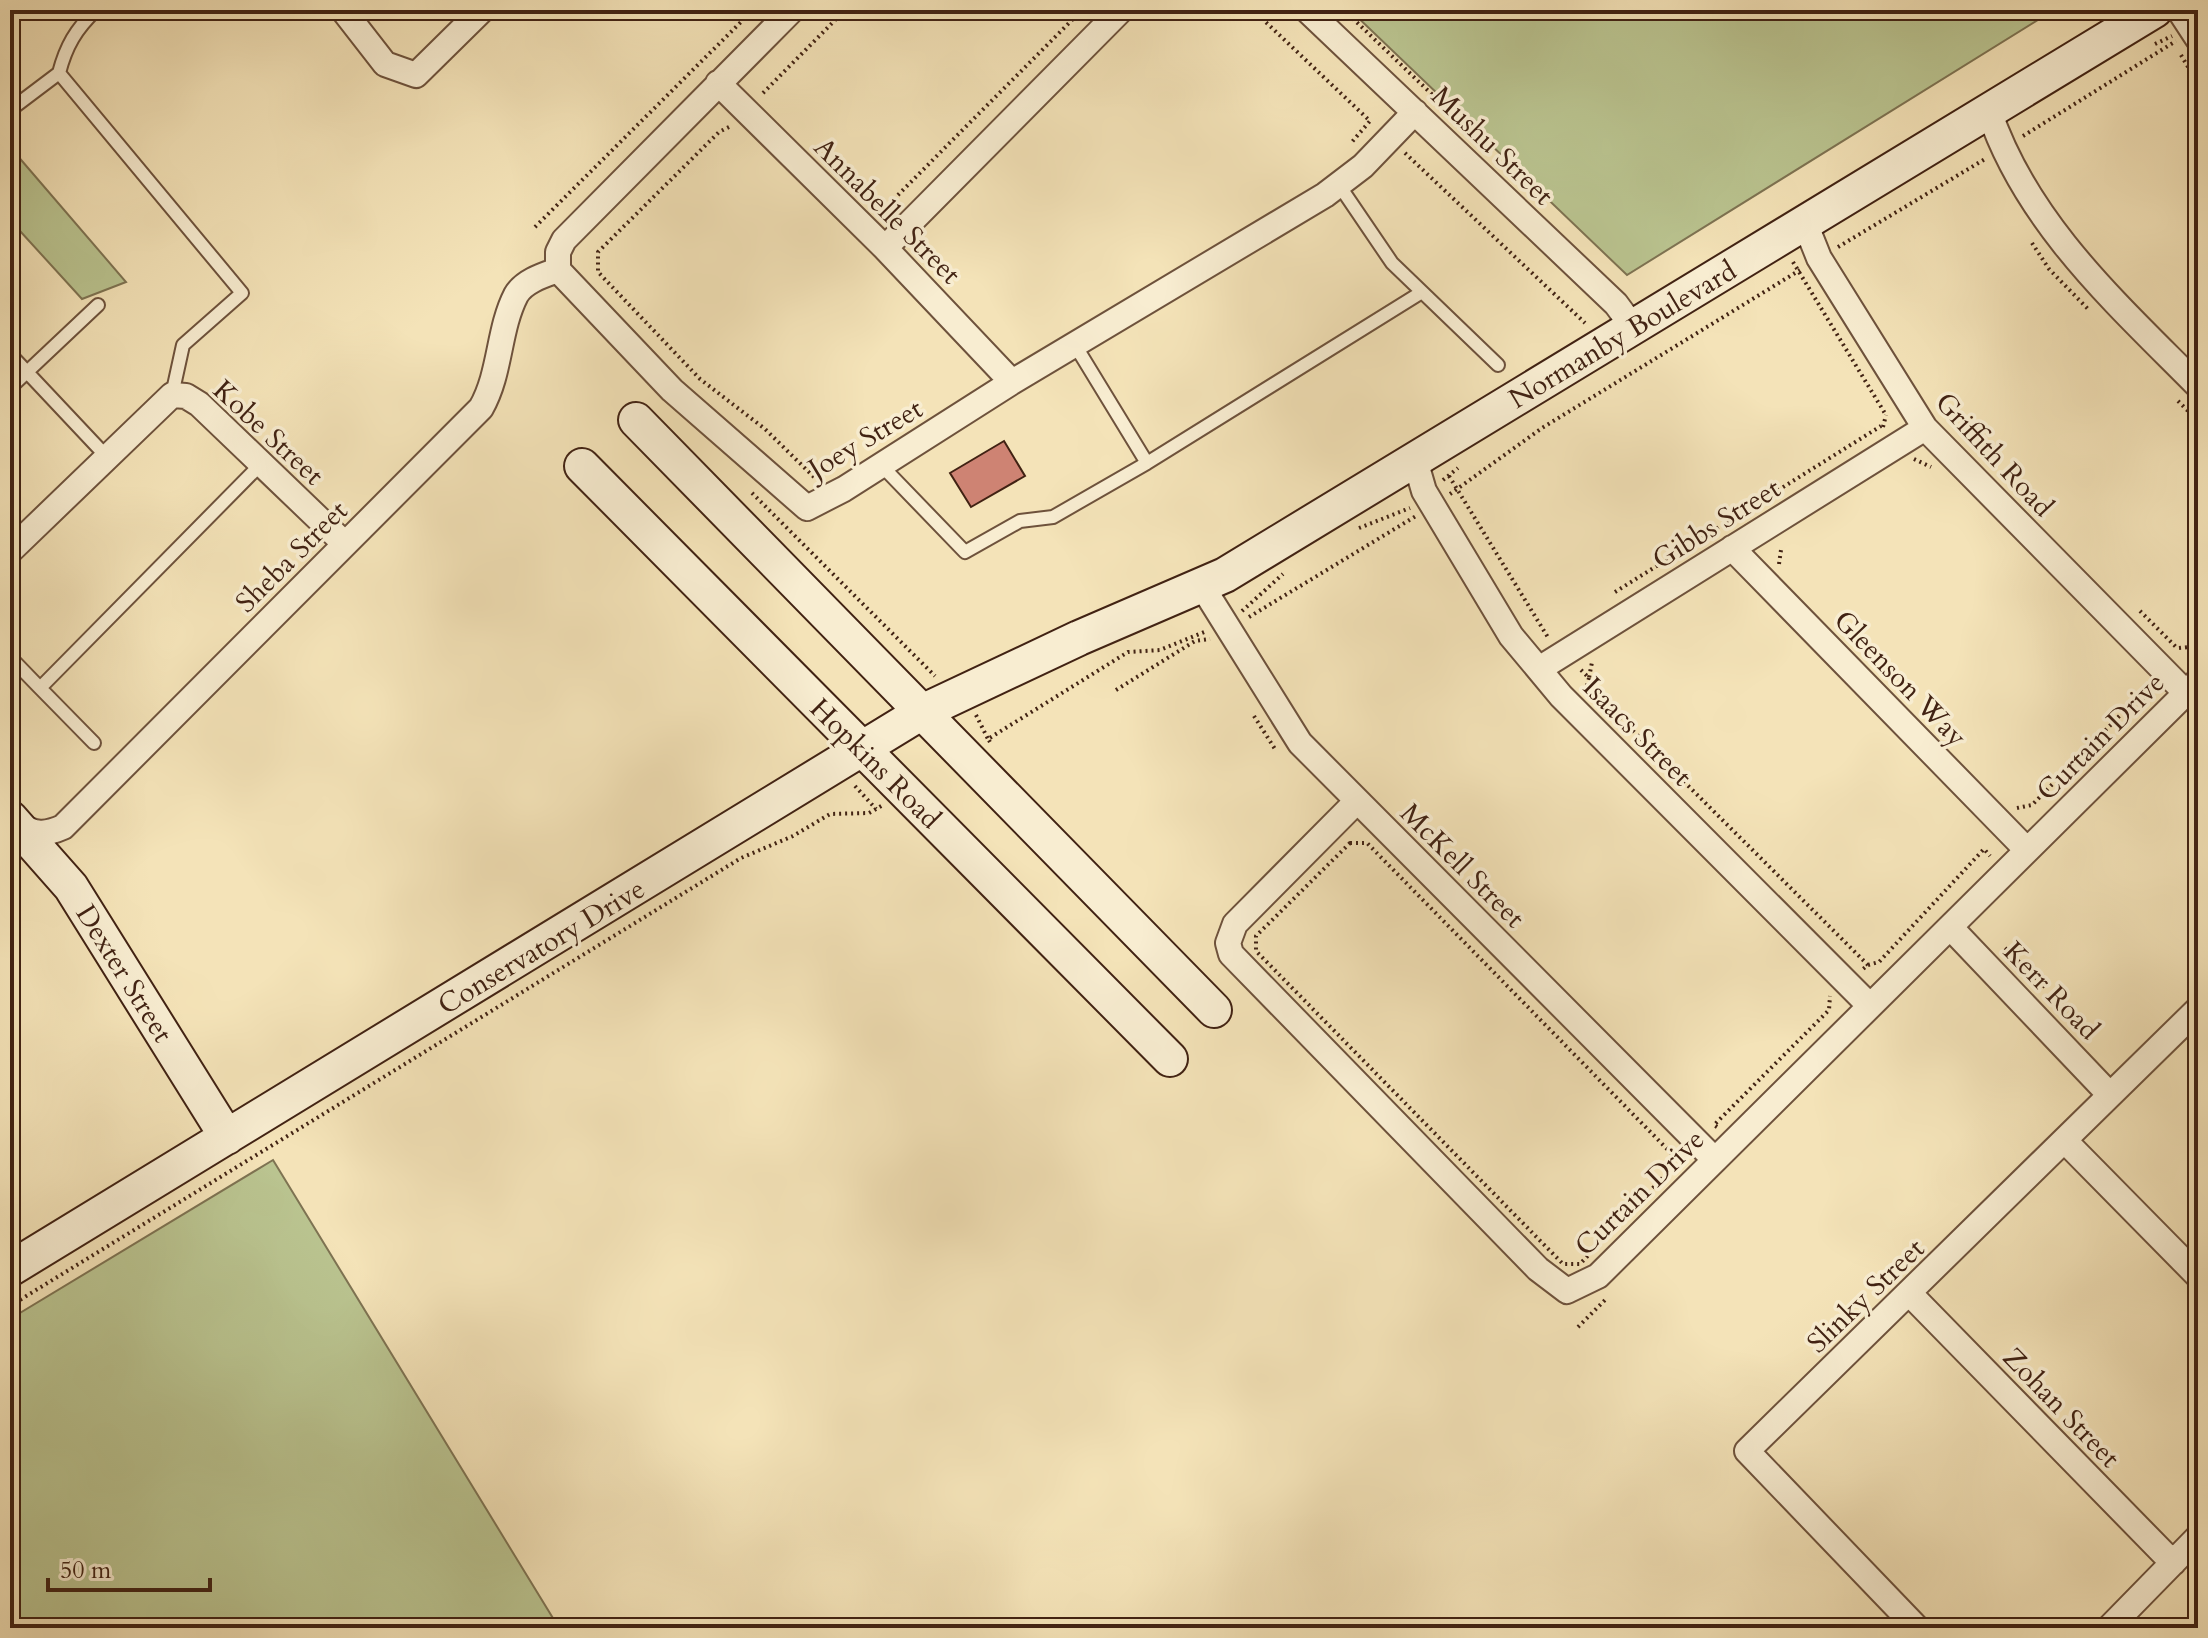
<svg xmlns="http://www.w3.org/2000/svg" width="2208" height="1638" font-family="Cardo,serif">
	<rect width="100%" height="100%" fill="#f4e3b8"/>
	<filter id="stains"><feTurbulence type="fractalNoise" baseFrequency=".0025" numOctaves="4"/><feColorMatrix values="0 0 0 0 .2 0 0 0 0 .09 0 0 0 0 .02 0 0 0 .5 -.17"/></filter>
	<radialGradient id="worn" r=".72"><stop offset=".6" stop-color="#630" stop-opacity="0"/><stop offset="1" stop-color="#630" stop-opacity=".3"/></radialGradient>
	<path fill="#bac490" stroke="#7e7352" stroke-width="2" d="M1350 10H2054L1627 275Z
		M10 147 126 282 82 299 10 220Z
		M273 1160 559 1628H10V1319Z"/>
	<path fill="#ce8373" stroke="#412213" stroke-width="2" d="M1004 441 1025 476 971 507 950 473Z"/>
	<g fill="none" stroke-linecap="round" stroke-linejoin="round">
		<defs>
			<path id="lane" d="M59 73C66 46 76 29 96 10
				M10 110 59 73 242 293 183 345 172 395
				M1339 185 1392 263 1498 365
				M1075 345 1147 463
				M10 354 106 456
				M10 388 98 305
				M881 465 965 552 1020 521 1053 517 1147 463 1422 292
				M10 657 40 688 262 463
				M40 688 94 743"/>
			<path id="street" d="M343 10 385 64 416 75 482 10
				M792 10 564 240 558 252V270L672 390 807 508 844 489 1012 382 1325 195 1363 166 1415 112
				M1307 10 1616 304 1633 327
				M2179 10 2198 39
				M718 83 885 248 1012 382
				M1989 111C2027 224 2117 304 2198 386
				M1805 223 1819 258 1925 428 2186 693
				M885 248 1121 10
				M1415 460 1424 491 1511 636 1561 696 1870 1006
				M1732 548 2027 850
				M10 551 172 395 186 396 199 404 345 544
				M1202 586 1300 743 1715 1160
				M1539 669 1925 428
				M1357 801 1235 924 1228 943 1231 954 1538 1269 1567 1291 1598 1276 2198 681
				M18 824C35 835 45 835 63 827L481 408C501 373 498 330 516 295 524 281 544 275 558 270
				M1950 927 2110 1095
				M2065 1141 2198 1276
				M1909 1293 2173 1563
				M1917 1628 1747 1451 2198 1009
				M2109 1628 2198 1537"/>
			<path id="secondary" d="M636 420 1214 1010
				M582 466 1170 1059
				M10 818 71 887 227 1137
				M10 1269 922 712 1079 638 1225 575 2155 10"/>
		</defs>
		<use href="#lane" stroke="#6e523c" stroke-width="16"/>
		<use href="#street" stroke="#6e523c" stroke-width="28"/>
		<use href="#secondary" stroke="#412213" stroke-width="38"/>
		<path stroke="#412213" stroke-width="4" stroke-dasharray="2 4" stroke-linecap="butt" d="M1253 10 1370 121 1351 143
			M1344 10 1442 104
			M2155 44 2172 36
			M2181 55 2198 84
			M763 93 845 10
			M729 127 719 132 598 252V272L700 379 765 429 816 479
			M2023 136 2176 41
			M1405 153 1585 323
			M881 212 1082 10
			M535 227 753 10
			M2032 243 2049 269 2088 309
			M1838 247 1985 159
			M1793 262 1886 415
			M2178 401 2198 421
			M1883 427 1886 415
			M1914 459 1931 467
			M1449 476 1549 639
			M1443 480 1458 468
			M752 493 935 676
			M1450 494 1542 428 1800 270
			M1359 528 1410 508
			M1779 564 1781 550
			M1615 592 1881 426
			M1242 611 1283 574
			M2140 611 2178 649
			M1249 617 1416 516
			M2179 648 2189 647 2198 638
			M1581 670 1589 678 1592 662
			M1589 678 1587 685 1868 965 1863 969
			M1116 690 1195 641 1210 639
			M976 715 988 739
			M1254 716 1275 749
			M990 742 988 739 1128 652 1160 650 1207 631
			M855 786 876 809
			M2017 808 2032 805 2140 695 2147 702
			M1350 843H1367L1672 1154 1671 1169 1580 1264H1563L1256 951V936Z
			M2005 948 2046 988
			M1868 965 1879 962 1984 849 1990 856
			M1717 1127 1714 1125 1829 1010 1830 996
			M10 1306 741 858 793 836 830 814 869 813 883 805
			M1578 1327 1607 1298"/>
		<use href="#lane" stroke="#f8edd1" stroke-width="12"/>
		<use href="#street" stroke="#f8edd1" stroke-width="24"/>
		<use href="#secondary" stroke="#f8edd1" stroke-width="34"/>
	</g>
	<g text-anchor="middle" stroke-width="7" stroke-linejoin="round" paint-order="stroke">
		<g font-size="28" fill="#412213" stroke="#f8edd1">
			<text transform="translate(1493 145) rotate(44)" y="10">Mushu Street</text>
			<text transform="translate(888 210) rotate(45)" y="10">Annabelle Street</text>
			<text transform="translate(1622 334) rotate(-31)" y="10">Normanby Boulevard</text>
			<text transform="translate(269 432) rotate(43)" y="10">Kobe Street</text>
			<text transform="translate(865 438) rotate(-31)" y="10">Joey Street</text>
			<text transform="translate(1995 454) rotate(47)" y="10">Griffith Road</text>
			<text transform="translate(1716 523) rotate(-32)" y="10">Gibbs Street</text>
			<text transform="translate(291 556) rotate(-45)" y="10">Sheba Street</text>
			<text transform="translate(1901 678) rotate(46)" y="10">Gleenson Way</text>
			<text transform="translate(1638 731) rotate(45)" y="10">Isaacs Street</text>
			<text transform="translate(2100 736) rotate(-45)" y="10">Curtain Drive</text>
			<text transform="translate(876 763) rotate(45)" y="10">Hopkins Road</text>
			<text transform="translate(1463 865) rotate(45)" y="10">McKell Street</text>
			<text transform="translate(541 946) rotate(-31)" y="10">Conservatory Drive</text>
			<text transform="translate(125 973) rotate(58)" y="10">Dexter Street</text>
			<text transform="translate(2052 990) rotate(46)" y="10">Kerr Road</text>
			<text transform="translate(1639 1192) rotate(-44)" y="10">Curtain Drive</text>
			<text transform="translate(1865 1295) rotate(-44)" y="10">Slinky Street</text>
			<text transform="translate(2062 1407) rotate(46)" y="10">Zohan Street</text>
		</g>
	</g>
	<rect width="2208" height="1638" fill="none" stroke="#f4e3b8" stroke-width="40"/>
	<rect x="12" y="12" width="2184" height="1614" fill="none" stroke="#412213" stroke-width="4"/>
	<rect x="20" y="20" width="2168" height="1598" fill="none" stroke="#412213" stroke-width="2"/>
	<path d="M48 1578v12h162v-12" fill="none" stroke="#412213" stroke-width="4"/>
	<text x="60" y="1578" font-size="24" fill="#412213" stroke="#f8edd1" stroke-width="6" paint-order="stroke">50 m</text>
	<rect width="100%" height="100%" filter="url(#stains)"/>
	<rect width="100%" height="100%" fill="url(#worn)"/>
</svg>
